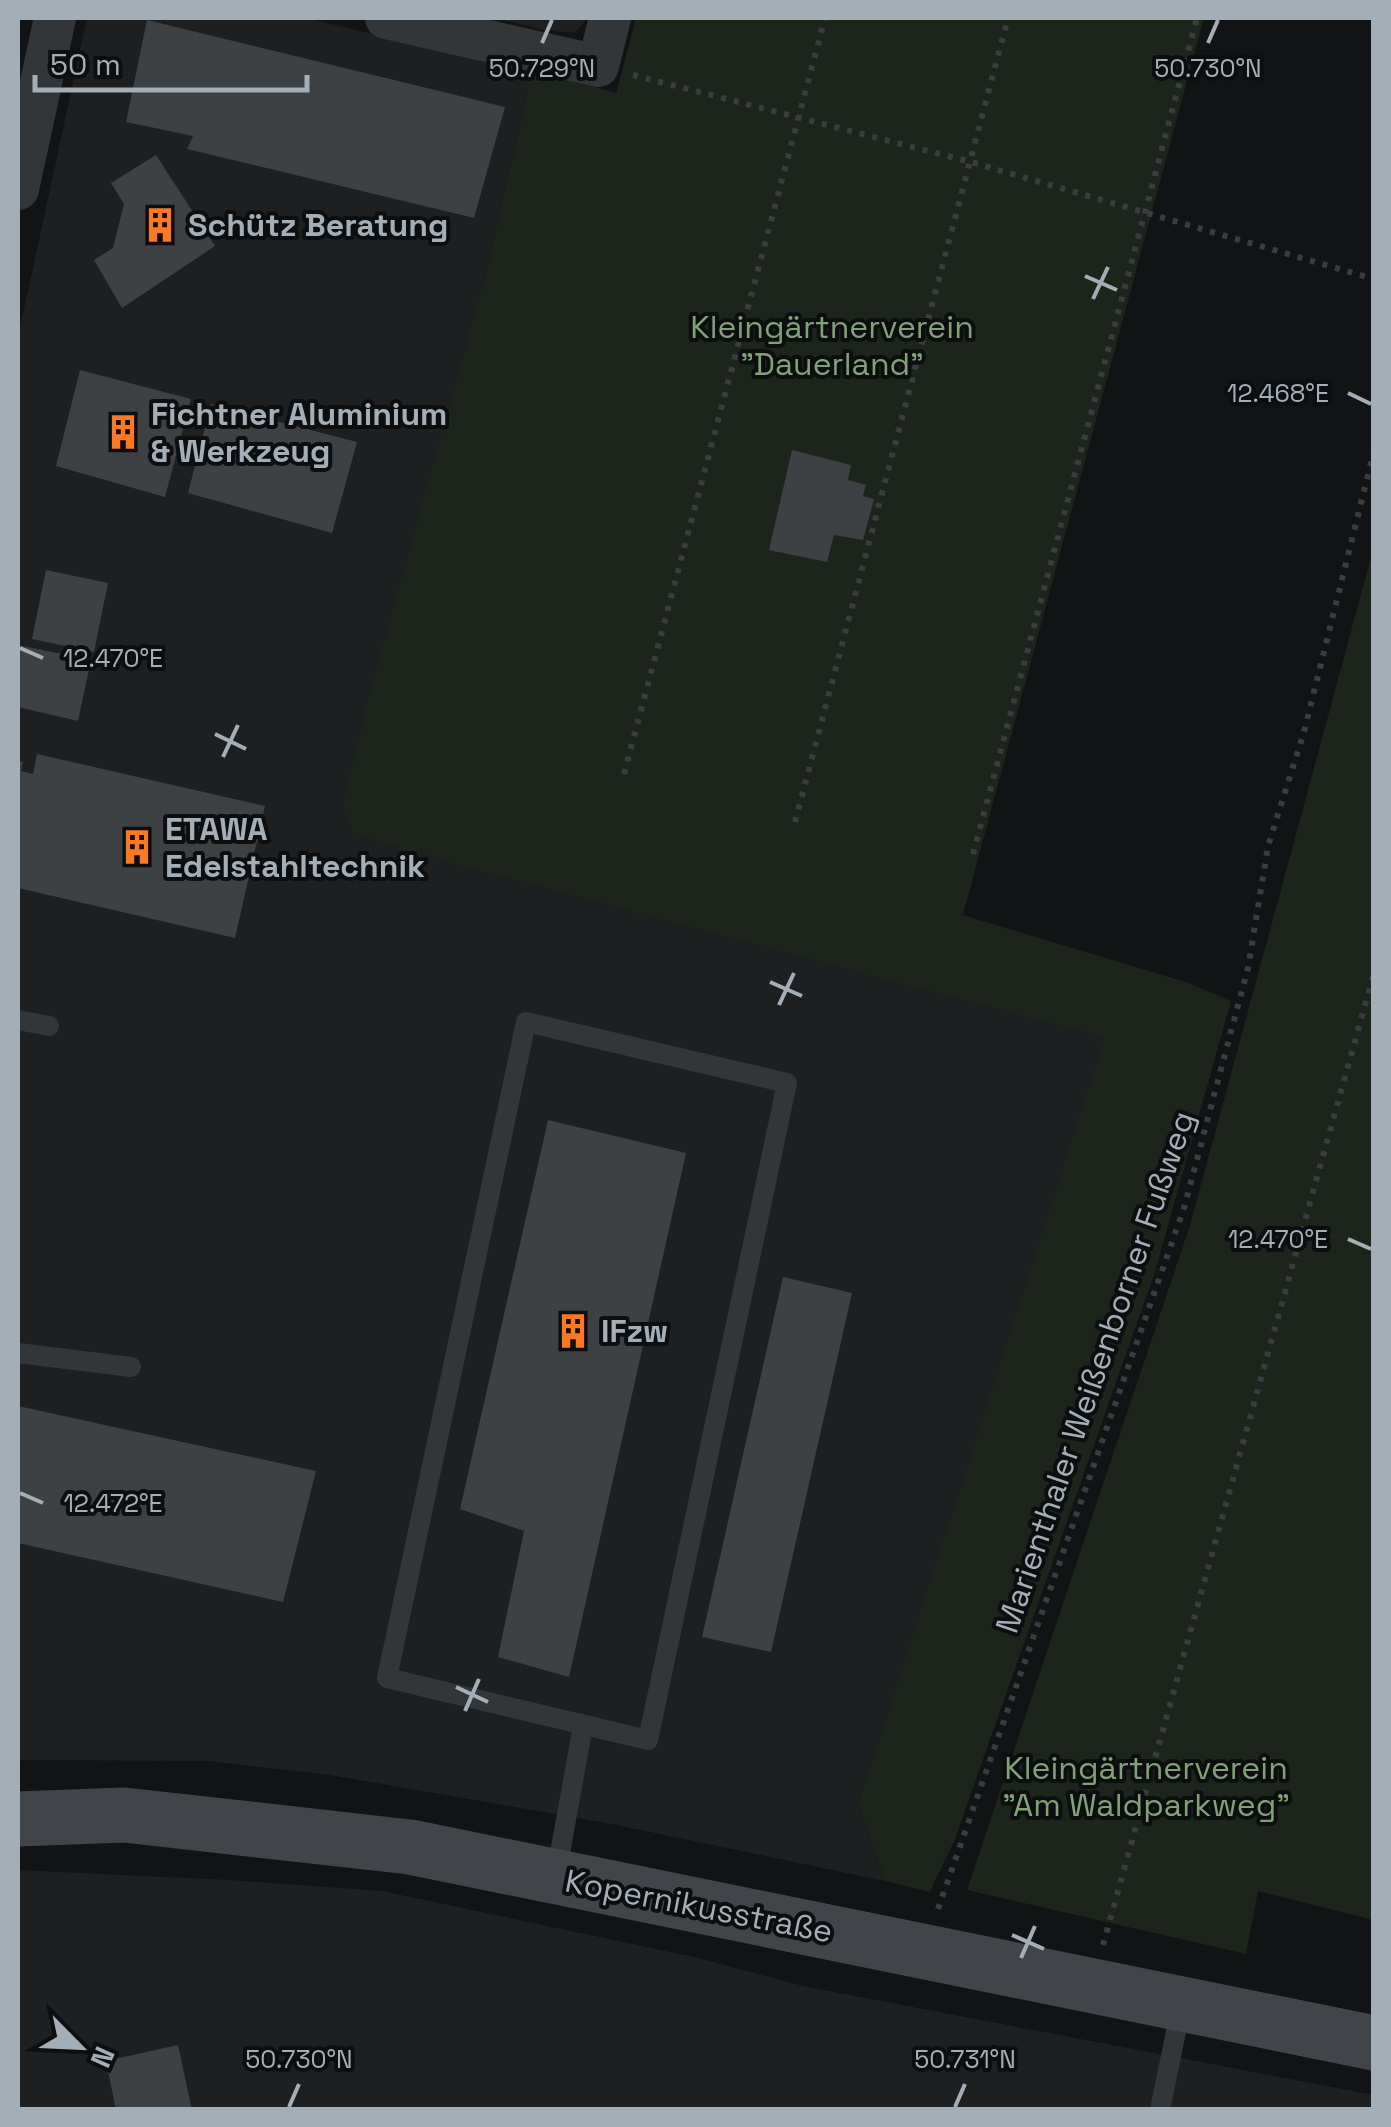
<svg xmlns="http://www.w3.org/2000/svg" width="1391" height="2127" font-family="'Space Grotesk',sans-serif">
	<rect width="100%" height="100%" fill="#121314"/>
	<path fill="#1e1f21" d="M87 18H305L532 71 482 288 472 869 1106 1038 858 1804 885 1881 607 1823 330 1775 208 1761 18 1760V337Z
		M495 18H587L575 33 544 30Z
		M18 1870 230 1880 382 1891 694 1957 803 1986 1374 2095 1373 2110H18Z"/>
	<path fill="#1d241c" d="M636 18H1204L963 915 1189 983 1231 1001 1155 1272 955 1839 930 1892 885 1881 858 1804 1105 1038 472 869 353 833 343 806 366 707 482 288 532 71 616 93Z
		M1373 550V1920L1258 1891 1246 1954 967 1890 1190 1225Z"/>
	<path fill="#3e4144" d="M147 20 505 107 474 218 187 149 193 136 126 122Z
		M156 155 215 246 122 308 94 260 113 248 124 204 111 183Z
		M80 370 191 399 165 497 56 466Z
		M211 404 357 442 332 533 188 493Z
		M792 450 851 465 848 480 866 485 863 496 874 499 863 540 834 535 827 562 769 550Z
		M46 570 108 583 94 652 32 639Z
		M18 645 91 660 78 721 18 707Z
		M37 754 265 806 235 938 18 888V761L23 762 21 771 33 774Z
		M548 1120 686 1153 569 1677 498 1657 524 1531 460 1509Z
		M783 1277 852 1293 771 1652 702 1637Z
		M18 1406 316 1471 283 1602 18 1543Z
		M178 2045 192 2110H116L106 2061Z"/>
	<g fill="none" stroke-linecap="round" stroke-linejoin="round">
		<path stroke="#393d40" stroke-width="6" stroke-dasharray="5 8" stroke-linecap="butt" d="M633 75 971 162 1374 279
			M624 774 825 18
			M795 822 1008 18
			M973 854 1197 18
			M938 1909 1184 1208 1248 968 1268 846 1304 732 1374 451
			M1103 1945 1374 973"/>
		<path stroke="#333639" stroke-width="20" d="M18 1020 49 1026
			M526 1022 787 1083 648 1740 387 1678Z
			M18 1353 131 1367
			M556 1875 583 1726
			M1160 2110 1181 2007"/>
		<path stroke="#333639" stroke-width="42" d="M386 18 598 66 610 18
			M18 189 55 18"/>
		<path stroke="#41454a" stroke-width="55" d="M18 1819 124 1815 410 1847 1374 2043"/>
	</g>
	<path fill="none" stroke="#a3aeb6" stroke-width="4" d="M542 43 552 20M1208 43 1218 20M1085 276 1117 290M1093 299 1108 267M1348 393 1371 404M20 648 43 658M215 734 246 749M223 757 238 725M770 982 802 996M779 1005 794 973M1348 1239 1371 1249M20 1493 43 1503M456 1687 488 1702M465 1711 479 1679M1012 1935 1044 1949M1021 1958 1035 1926M289 2107 299 2084M955 2107 965 2084"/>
	<defs>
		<symbol id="building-bare" viewBox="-9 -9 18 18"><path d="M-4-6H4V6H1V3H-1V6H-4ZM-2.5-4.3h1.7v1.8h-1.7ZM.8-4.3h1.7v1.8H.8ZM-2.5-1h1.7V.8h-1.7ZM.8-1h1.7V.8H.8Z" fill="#fd7822" stroke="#0d0e0f" stroke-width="2.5" paint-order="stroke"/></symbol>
	</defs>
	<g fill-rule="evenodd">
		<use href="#building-bare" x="135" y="200" width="50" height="50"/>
		<use href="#building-bare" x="98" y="407" width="50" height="50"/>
		<use href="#building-bare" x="112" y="822" width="50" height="50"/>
		<use href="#building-bare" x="548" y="1306" width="50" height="50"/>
	</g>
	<g text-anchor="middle" stroke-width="8" stroke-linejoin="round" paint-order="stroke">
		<g font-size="32" font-weight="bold" fill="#a3aeb6" stroke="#0d0e0f" text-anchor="start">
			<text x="188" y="236">Schütz Beratung</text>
			<text x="151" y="425">Fichtner Aluminium<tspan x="151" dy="37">&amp; Werkzeug</tspan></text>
			<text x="165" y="840">ETAWA<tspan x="165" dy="37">Edelstahltechnik</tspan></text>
			<text x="601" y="1342">IFzw</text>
		</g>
		<g font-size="32" fill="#81a279" stroke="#0d0e0f">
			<text x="832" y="338">Kleingärtnerverein<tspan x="832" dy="37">"Dauerland"</tspan></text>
			<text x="1146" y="1779">Kleingärtnerverein<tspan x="1146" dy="37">"Am Waldparkweg"</tspan></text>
		</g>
		<g font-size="32" fill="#a3aeb6" stroke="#0d0e0f">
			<text transform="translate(1095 1372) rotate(-71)" y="11">Marienthaler Weißenborner Fußweg</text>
			<text transform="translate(699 1906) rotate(11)" y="11">Kopernikusstraße</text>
		</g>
	</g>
	<g font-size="25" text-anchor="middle" fill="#a3aeb6" stroke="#0d0e0f" stroke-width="8" stroke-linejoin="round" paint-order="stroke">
		<text x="542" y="77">50.729°N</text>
		<text x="1208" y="77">50.730°N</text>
		<text x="1278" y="402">12.468°E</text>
		<text x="113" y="667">12.470°E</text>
		<text x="1278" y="1248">12.470°E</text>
		<text x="113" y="1512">12.472°E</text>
		<text x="299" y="2068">50.730°N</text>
		<text x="965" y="2068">50.731°N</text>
	</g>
	<rect width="1391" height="2127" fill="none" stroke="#a3aeb6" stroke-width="40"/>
	<g transform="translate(80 2047) rotate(114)" stroke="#0d0e0f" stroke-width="8" paint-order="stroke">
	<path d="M0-8L18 38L0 25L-18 38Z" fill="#a3aeb6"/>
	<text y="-15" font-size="28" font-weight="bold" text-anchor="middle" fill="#a3aeb6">N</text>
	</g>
	<path d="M35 75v15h272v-15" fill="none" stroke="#a3aeb6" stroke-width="5"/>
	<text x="50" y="75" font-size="30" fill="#a3aeb6" stroke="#0d0e0f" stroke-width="8" paint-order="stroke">50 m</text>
</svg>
